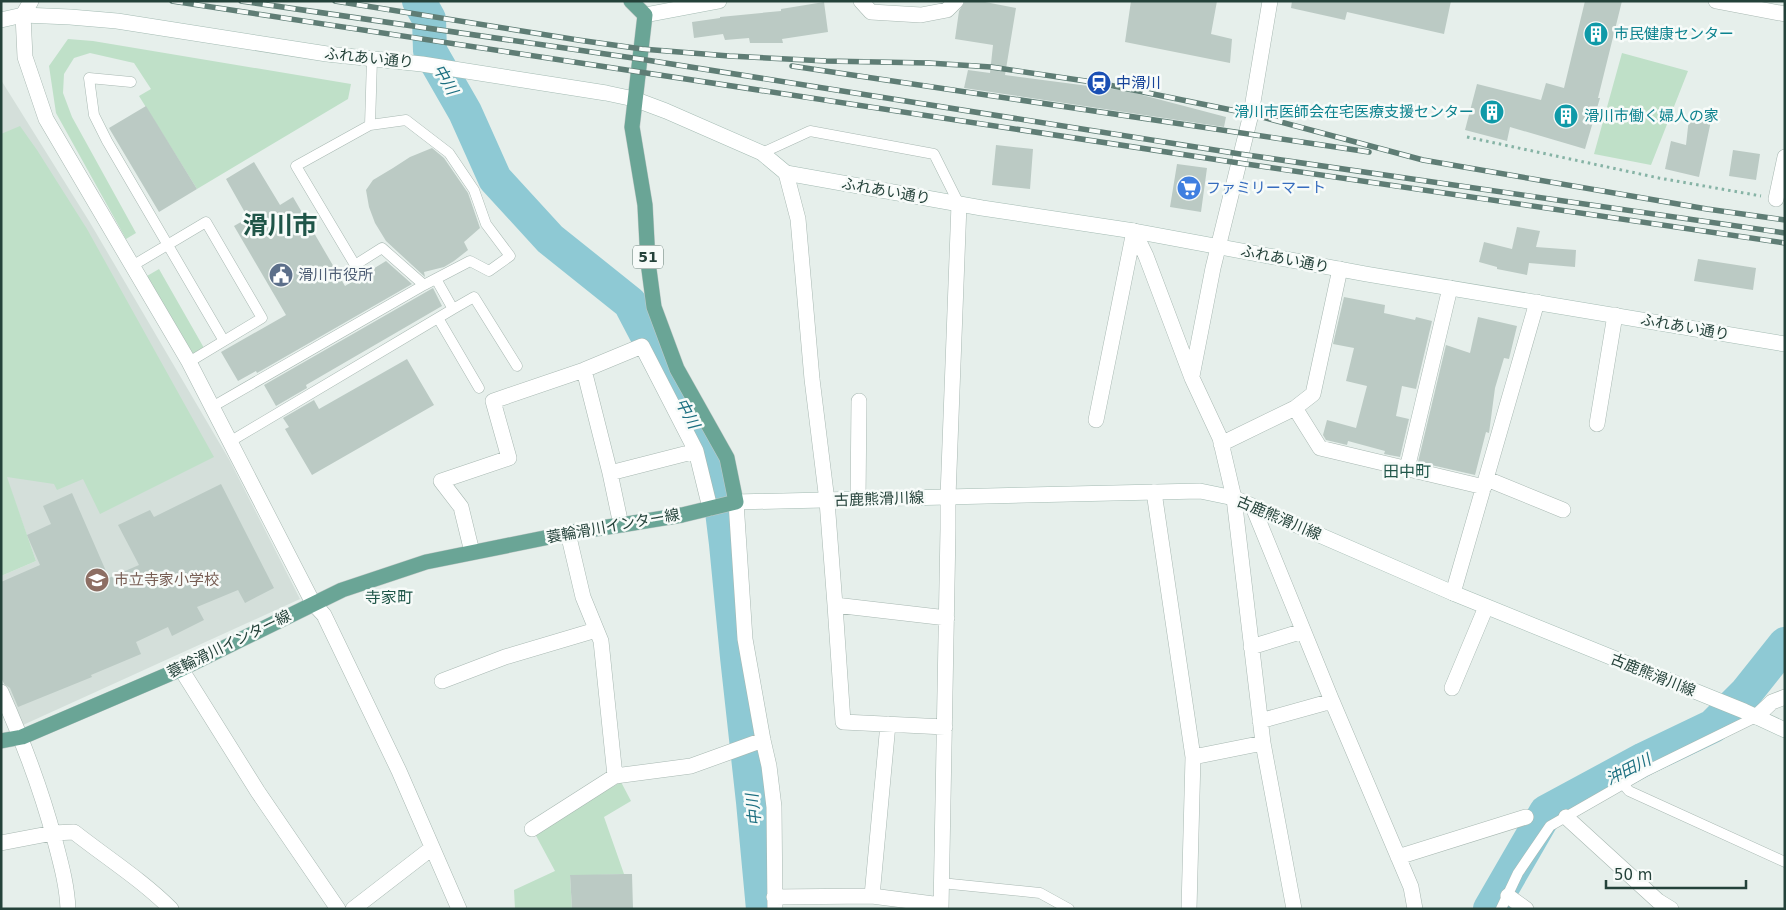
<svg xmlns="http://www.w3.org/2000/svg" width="1786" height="910" font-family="'DejaVu Sans','Noto Sans JP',sans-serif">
	<rect width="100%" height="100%" fill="#e6efeb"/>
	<path fill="#d4dfda" d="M1 80 89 221 230 461 300 599 23 725 1 677V576L36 561 1 462Z"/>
	<path fill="#bfe0c8" d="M68 39 93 41 351 84 348 99 197 189 139 96 151 89 134 63 90 53 74 58 64 74 63 93 72 117 136 233 126 239 56 113 49 66Z
		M1622 53 1688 71 1651 165 1594 154Z
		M20 126 37 150 87 229 214 457 100 514 83 479 57 490 54 484 7 477 36 561 1 576V134Z
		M159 269 204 348 193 354 147 276Z
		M621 782 631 801 604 817 624 874 570 876 572 909H515L514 890 555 871 534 832Z"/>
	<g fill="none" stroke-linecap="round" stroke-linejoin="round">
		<path stroke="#8ec9d4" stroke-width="34" d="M419 1 429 19 430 51 465 112 495 179 550 239 630 303 709 454 720 495 726 544 737 657 753 802 763 909
			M1490 909 1546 812 1644 759 1713 726 1746 693 1785 644"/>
	</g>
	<path fill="#bbcac4" d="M965 1H980L1016 8 1005 75 1127 91 1226 117 1224 127 964 88 968 70 990 73 993 45 955 39 959 11Z
		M1131 1H1217L1211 34 1232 39 1230 63 1125 42Z
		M1292 1H1451L1444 34 1347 12 1345 20 1291 8Z
		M1585 1H1622L1598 98H1600L1585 149 1510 127 1507 141 1465 130 1477 84 1541 100 1546 83 1564 88Z
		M824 2 828 32 782 39 783 43H750L749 38 725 40 723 34 694 38 692 22 720 18V17L781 11V9Z
		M146 106 197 189 159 212 109 128Z
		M1689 118 1711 121 1699 177 1665 169 1671 141 1686 145Z
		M996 145 1033 149 1030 189 992 185Z
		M432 148 444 158 468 193 480 228 464 242 468 250 454 261 444 267 424 272 425 277 386 241 375 223 369 207 366 190 373 180 393 168 410 157Z
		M1733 150 1760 154 1756 180 1729 176Z
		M254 162 280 205 293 197 345 286 386 261 412 284 257 373 256 371 238 381 221 352 286 315 234 226 248 218 226 179Z
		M1177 164 1207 168 1201 212 1170 207Z
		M1517 227 1540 231 1536 247 1576 250 1575 267 1529 263 1527 275 1497 269V267L1479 262 1484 242 1512 249Z
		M1698 259 1756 268 1753 290 1694 281Z
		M433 288 442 306 306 385 307 388 276 406 264 385Z
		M1344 297 1385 305 1384 313 1415 320 1416 317 1432 321 1416 389 1402 386 1396 416 1409 419 1400 457 1384 454 1385 451 1348 441 1347 445 1326 440 1323 435 1327 420 1356 428 1367 386 1346 381 1354 348 1333 344Z
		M1478 317 1517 326 1509 359 1504 358 1495 388 1489 433 1486 432 1475 475 1418 462 1446 345 1470 353Z
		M407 359 434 405 312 475 285 429 289 427 283 418 314 400 319 409Z
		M221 484 274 588 245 603 238 590 197 607 204 620 172 636 168 627 136 642 141 654 91 675 92 677 18 707 10 688 4 684 1 677V582L40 565 27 535 51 524 43 506 72 493 109 578 139 565 118 525 150 510 154 517Z
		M624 874H632L633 909H572L570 875Z"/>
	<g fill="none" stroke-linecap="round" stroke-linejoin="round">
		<defs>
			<path id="lane" d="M131 82 89 78 94 115 107 141 224 341
				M370 125 406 120 449 153 474 190 486 224 510 256 489 271 470 261 424 285 382 248 355 265 296 166 370 125 372 59
				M762 153 810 131 934 154 959 204
				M132 266 206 222 262 318 189 362
				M453 309 474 297 517 366
				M438 318 479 388
				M212 407 424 285
				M231 441 453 309 436 279
				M1623 784 1629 791 1785 862
				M941 883 1040 893 1069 909
				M1501 909 1518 873 1550 826 1646 771 1756 717"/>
			<path id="street" d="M31 1 23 15 25 57 46 119 189 362 313 603 324 615 399 771 459 909
				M861 1 871 12 921 15 947 10 956 1
				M1716 1 1785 14
				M786 173 798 219 812 379 827 501 835 605
				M1776 199 1785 157
				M1134 231 1146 256 1192 378 1220 438 1234 498 1263 743 1294 909
				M1192 376 1213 268 1251 114 1270 1
				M1295 408 1320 448 1484 487
				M1096 420 1134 231
				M1597 424 1615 315
				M1221 444 1295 408 1313 394 1340 269
				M1407 469 1450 288
				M610 473 584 370 642 346 696 451
				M1487 479 1563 510
				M1154 492 1193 757 1189 909
				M858 500 859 401
				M736 502 745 639 763 740 769 766 774 807 775 909
				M1253 507 1332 701
				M621 525 610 473 696 451 710 508
				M568 533 583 597 601 641 615 776 691 766 763 740
				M472 552 461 507 441 481 509 458 493 401 584 370
				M1453 593 1537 302
				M1251 647 1303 631
				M181 669 258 792 338 909
				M442 681 505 657 596 630
				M1452 688 1486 607
				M1 692C23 741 41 789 55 841 61 864 67 885 68 909
				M1756 717 1772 702 1785 697
				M1260 721 1332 701 1411 887 1415 909
				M888 724 872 896 941 905
				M945 727 843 722 835 605 947 618
				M1193 757 1263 743
				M1566 817 1658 901 1671 909
				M532 829 615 776
				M1 843 53 833 74 832C107 858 142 880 171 909
				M1398 857 1526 817
				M1508 896 1526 909
				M774 897 872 896
				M353 909 432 848
				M941 909 948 529V497L959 204"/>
			<path id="secondary" d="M645 15 719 1
				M1 20 23 15 70 17 117 21 327 54 422 64 606 93 634 99 666 111 762 153 786 173 982 208 1134 231 1366 274 1785 344
				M736 502 1200 491 1234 498 1453 593 1744 711 1785 730"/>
			<path id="primary" d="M1 741 22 737 181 669 342 590 426 562 574 532 621 525 682 515 736 502 727 458 677 369 654 307 648 262 645 205 632 127 645 15 631 1"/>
		</defs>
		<use href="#lane" stroke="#a8b8b2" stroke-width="11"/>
		<use href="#street" stroke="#a8b8b2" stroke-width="16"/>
		<use href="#secondary" stroke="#a4bbb3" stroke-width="16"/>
		<use href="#primary" stroke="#c2cac8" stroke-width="16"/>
		<path stroke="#86b3a5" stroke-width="3" stroke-dasharray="2.5 4" stroke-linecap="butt" d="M1467 137 1659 178 1761 196"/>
		<use href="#lane" stroke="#fff" stroke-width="10"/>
		<use href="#street" stroke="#fff" stroke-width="15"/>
		<use href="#secondary" stroke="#fff" stroke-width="15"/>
		<use href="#primary" stroke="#6aa596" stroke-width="15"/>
		<defs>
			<path id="rail" d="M172 1 1239 163 1785 243
				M241 1 640 59 1240 154 1785 233
				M335 1 578 40 642 49 729 56 826 61 929 63 991 67 1099 83 1251 114 1423 160 1707 209 1785 220
				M792 66 1369 152"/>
		</defs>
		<use href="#rail" stroke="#5f7d75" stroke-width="5.5"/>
		<use href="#rail" stroke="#f7fbf9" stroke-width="4" stroke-dasharray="11" stroke-linecap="butt"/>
	</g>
	<defs>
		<symbol id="building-disc" viewBox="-11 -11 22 22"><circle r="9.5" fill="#0f9aa8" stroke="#f7fbf9"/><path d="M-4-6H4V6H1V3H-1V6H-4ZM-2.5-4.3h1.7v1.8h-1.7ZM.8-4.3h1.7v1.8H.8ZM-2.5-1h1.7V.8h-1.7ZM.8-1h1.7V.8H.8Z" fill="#fff"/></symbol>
		<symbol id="station-disc" viewBox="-11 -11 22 22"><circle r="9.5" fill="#1a4fb4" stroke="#f7fbf9"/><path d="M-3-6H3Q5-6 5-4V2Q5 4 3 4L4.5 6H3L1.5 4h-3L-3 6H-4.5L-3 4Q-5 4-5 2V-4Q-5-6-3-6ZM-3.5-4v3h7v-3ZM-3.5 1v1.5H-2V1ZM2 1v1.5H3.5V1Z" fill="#fff"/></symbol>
		<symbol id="supermarket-disc" viewBox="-11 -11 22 22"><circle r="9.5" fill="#3f7fe0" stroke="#f7fbf9"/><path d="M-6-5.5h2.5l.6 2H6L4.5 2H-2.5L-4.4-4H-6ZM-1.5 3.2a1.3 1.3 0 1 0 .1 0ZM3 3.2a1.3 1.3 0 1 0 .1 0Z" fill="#fff"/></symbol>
		<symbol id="civic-disc" viewBox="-11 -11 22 22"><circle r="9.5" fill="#5c6f8a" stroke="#f7fbf9"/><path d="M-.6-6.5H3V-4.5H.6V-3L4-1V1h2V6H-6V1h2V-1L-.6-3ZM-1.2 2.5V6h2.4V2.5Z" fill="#fff"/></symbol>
		<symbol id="school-disc" viewBox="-11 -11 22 22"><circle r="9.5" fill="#8d6e63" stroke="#f7fbf9"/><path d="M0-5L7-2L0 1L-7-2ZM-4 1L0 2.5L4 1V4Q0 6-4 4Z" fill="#fff"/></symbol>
	</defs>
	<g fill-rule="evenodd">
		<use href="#building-disc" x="1582" y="20" width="28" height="28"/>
		<use href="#station-disc" x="1085" y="69" width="28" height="28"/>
		<use href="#building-disc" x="1478" y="98" width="28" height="28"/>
		<use href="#building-disc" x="1552" y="102" width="28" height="28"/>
		<use href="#supermarket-disc" x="1175" y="174" width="28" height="28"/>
		<use href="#civic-disc" x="267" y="261" width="28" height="28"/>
		<use href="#school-disc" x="83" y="566" width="28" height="28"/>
	</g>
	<g text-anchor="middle" stroke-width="5" stroke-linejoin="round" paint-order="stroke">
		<rect fill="#f7fbf9" stroke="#637a73" stroke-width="1" x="633" y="245.5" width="30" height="23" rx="4"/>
		<g font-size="14" font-weight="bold" fill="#24423a">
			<text x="648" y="262">51</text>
		</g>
		<g font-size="15" fill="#0d838f" stroke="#f7fbf9" text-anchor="start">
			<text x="1614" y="39">市民健康センター</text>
			<text x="1474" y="117" text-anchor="end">滑川市医師会在宅医療支援センター</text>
			<text x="1584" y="121">滑川市働く婦人の家</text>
		</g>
		<g font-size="15" fill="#24423a" stroke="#f7fbf9">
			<text transform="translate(369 58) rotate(6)" y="5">ふれあい通り</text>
			<text transform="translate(886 191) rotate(10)" y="5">ふれあい通り</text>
			<text transform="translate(1285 259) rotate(11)" y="5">ふれあい通り</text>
			<text transform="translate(1685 327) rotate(10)" y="5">ふれあい通り</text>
			<text transform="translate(879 499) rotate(-2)" y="5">古鹿熊滑川線</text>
			<text transform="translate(1279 518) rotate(23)" y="5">古鹿熊滑川線</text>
			<text transform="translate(613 526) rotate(-10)" y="5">蓑輪滑川インター線</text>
			<text transform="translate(229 644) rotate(-26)" y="5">蓑輪滑川インター線</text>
			<text transform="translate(1653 675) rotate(22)" y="5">古鹿熊滑川線</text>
		</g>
		<g font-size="15" fill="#164399" stroke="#f7fbf9" text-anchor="start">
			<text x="1116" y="88">中滑川</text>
		</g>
		<g font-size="15" fill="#366cbe" stroke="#f7fbf9" text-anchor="start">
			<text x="1206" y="193">ファミリーマート</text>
		</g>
		<g font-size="15" fill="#4e5e75" stroke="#f7fbf9" text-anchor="start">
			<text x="298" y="280">滑川市役所</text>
		</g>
		<g font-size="15" fill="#785e54" stroke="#f7fbf9" text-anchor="start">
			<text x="114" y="585">市立寺家小学校</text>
		</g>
		<g font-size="16" font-style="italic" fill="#1c6f80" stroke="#f7fbf9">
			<text transform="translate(446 79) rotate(60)" y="6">中川</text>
			<text transform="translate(688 413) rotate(62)" y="6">中川</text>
			<text transform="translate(1628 769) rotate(-27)" y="6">沖田川</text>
			<text transform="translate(753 810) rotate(-96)" y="6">中川</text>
		</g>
		<g font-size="16" fill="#1f5548" stroke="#f7fbf9">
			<text x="1407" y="477">田中町</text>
			<text x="389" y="603">寺家町</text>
		</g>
		<g font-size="25" font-weight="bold" fill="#1f5548" stroke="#f7fbf9">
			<text x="280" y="234">滑川市</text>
		</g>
	</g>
	<rect width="1786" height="910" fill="none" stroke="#24423a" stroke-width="5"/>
	<path d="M1606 880v8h140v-8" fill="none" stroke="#24423a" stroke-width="2.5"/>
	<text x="1614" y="880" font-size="15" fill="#24423a" stroke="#f7fbf9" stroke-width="4" paint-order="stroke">50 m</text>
</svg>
